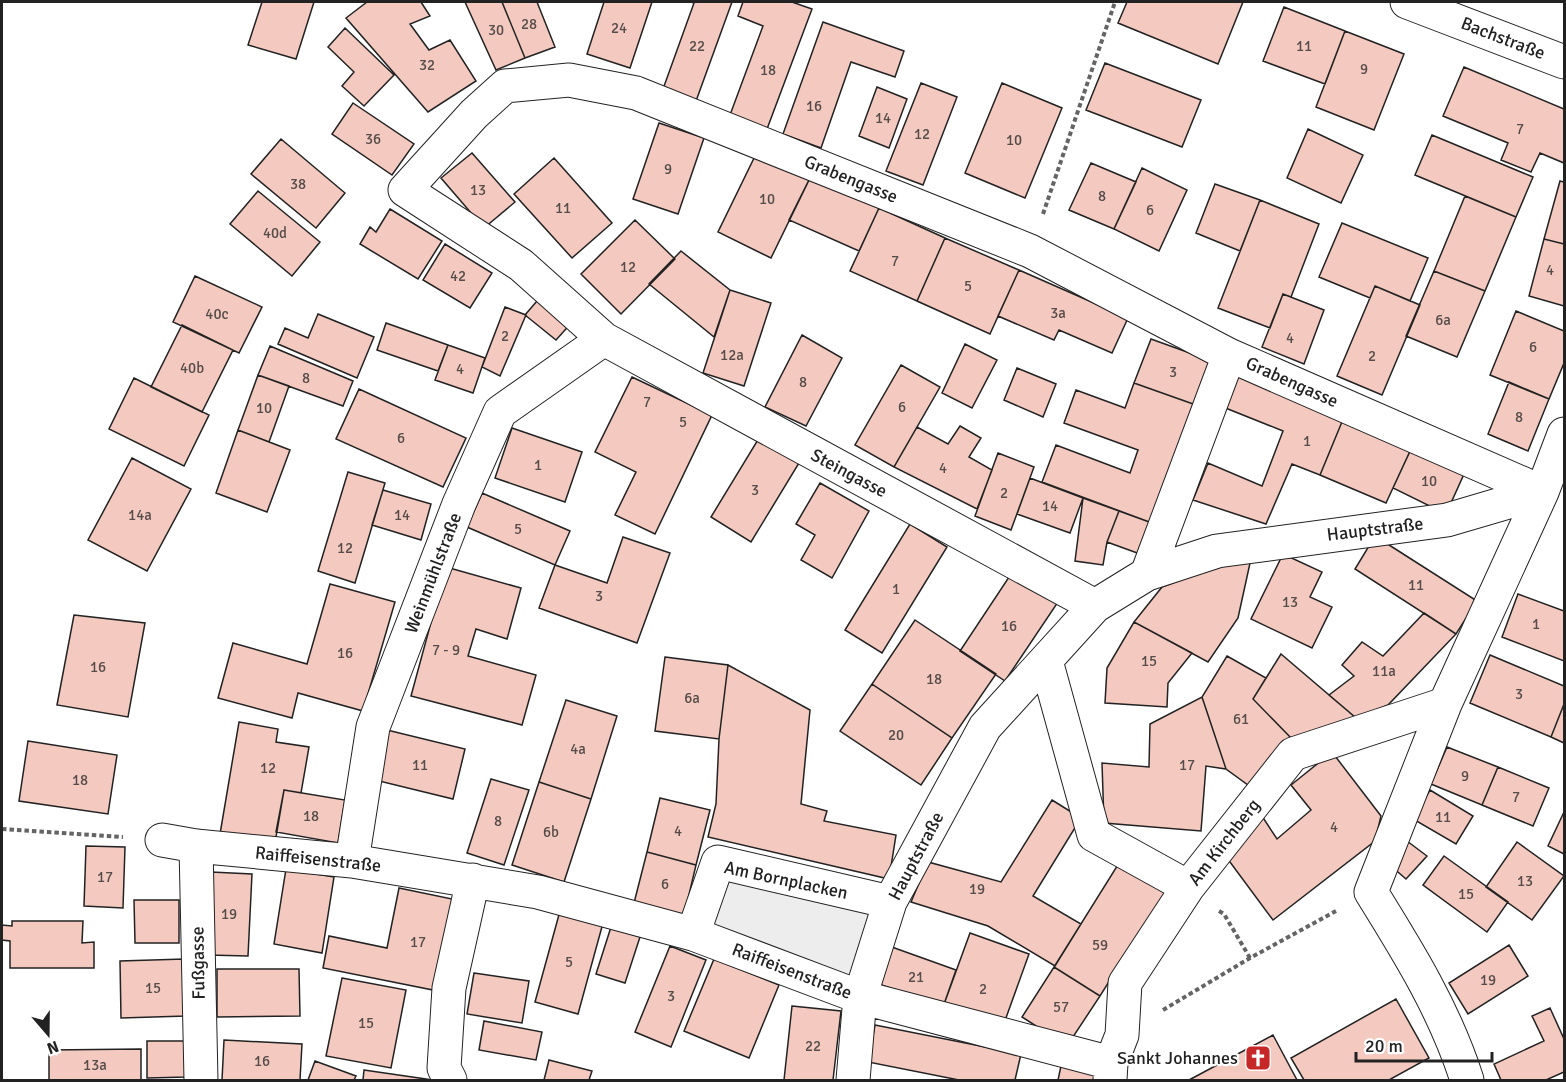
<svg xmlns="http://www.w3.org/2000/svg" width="1566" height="1082" font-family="Signika,sans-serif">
	<rect width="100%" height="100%" fill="#fff"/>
	<path fill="#ededed" stroke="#6f6f6f" stroke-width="1.5" d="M722 869 883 906 856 990 701 931Z"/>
	<path fill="#f3c9c0" stroke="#222" stroke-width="1.5" d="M262 2H314L296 59 248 45Z
		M367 2H421L430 16 410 24 429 50 450 40 476 81 428 112 346 18Z
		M465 2H502L525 58 496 70Z
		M502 2H537L555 47 525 58Z
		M604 2H652L630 68 587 54Z
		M691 2H732L696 101 663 89 694 3Z
		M743 2H792L812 9 767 129 730 115 763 26 738 16Z
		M1127 2H1243L1218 64 1118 23Z
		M1284 7 1345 31 1325 84 1263 61Z
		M823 22 904 51 895 77 851 62 821 148 783 134Z
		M345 28 394 75 364 106 342 86 354 72 328 47Z
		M1345 31 1404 54 1374 130 1316 107Z
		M1105 63 1201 100 1182 147 1086 110Z
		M1464 67 1564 109V163L1540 153 1531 172 1501 160 1508 143 1443 116Z
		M921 83 957 97 923 185 886 171Z
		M1002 83 1062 108 1025 198 965 173Z
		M877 87 907 99 889 148 859 136Z
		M353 103 414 144 392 175 332 134Z
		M659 123 704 138 678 214 633 199Z
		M1308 129 1363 155 1341 203 1287 178Z
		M1432 135 1533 177 1516 217 1415 175Z
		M281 139 345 193 316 228 251 174Z
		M757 152 810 178 771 258 718 232Z
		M472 153 515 202 484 228 441 178Z
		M554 158 612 223 572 258 514 194Z
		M1091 163 1136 182 1114 229 1069 210Z
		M1142 168 1187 190 1159 251 1114 229Z
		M810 178 879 208 859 251 789 220Z
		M1560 181 1564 182V244L1544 239Z
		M1215 184 1260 200 1240 251 1196 233Z
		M258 191 320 242 292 276 230 224Z
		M1465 196 1516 217 1485 291 1434 271Z
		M1260 200 1319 224 1291 297 1283 294 1270 328 1218 308Z
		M879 208 945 238 917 301 850 271Z
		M390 209 442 241 418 279 360 244 370 227 376 232Z
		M635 220 675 259 621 314 581 274Z
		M1342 223 1428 258 1410 301 1375 286 1370 298 1319 277Z
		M945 238 1019 270 990 334 917 301Z
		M1544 239 1564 244V306L1529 296Z
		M445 244 492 273 470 308 423 280Z
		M681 251 730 290 714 337 649 284Z
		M1019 270 1128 318 1112 353 1059 330 1054 340 998 316Z
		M1434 271 1485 291 1457 357 1406 336Z
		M195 276 262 307 239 353 173 322Z
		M1375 286 1420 305 1382 395 1337 376Z
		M730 290 771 303 744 386 703 373Z
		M543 294 574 320 556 340 525 315Z
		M1283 294 1324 310 1304 364 1262 347Z
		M505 307 526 315 500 376 482 367Z
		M1516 311 1564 331V363L1549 399 1490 375Z
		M318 314 374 337 357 378 278 344 285 328 308 338Z
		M386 323 448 345 438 371 377 350Z
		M182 325 233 350 202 412 151 387Z
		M802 335 842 358 806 426 765 407Z
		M1151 339 1212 361 1196 405 1134 383Z
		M965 344 997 360 972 408 942 393Z
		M448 345 485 358 473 393 435 380Z
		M270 346 353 381 343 406 258 375Z
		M901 365 940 387 894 467 855 445Z
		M1017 368 1056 384 1043 417 1004 400Z
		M1237 374 1344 417 1320 475 1292 464 1266 524 1193 500 1208 463 1262 486 1283 431 1223 407Z
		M258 375 289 386 269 442 238 430Z
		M632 377 712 415 655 534 615 515 636 472 595 452Z
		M134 378 209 415 184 466 109 429Z
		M1509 382 1549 399 1528 451 1488 434Z
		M1134 383 1196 405 1152 523 1042 482 1056 445 1130 473 1138 450 1064 423 1076 390 1125 408Z
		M359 389 466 438 443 487 336 439Z
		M1344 417 1411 449 1386 503 1320 475Z
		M960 426 981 438 969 457 992 470 977 509 894 467 917 427 948 444Z
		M512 428 582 452 565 502 495 478Z
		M238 430 290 450 267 512 216 493Z
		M759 438 799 463 751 542 711 517Z
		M1411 449 1464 474 1446 514 1393 488Z
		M998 453 1034 467 1011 530 975 516Z
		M132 458 191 489 147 571 88 540Z
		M348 472 385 483 355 583 318 571Z
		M1030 478 1083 498 1070 533 1017 514Z
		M820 483 869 511 832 578 801 560 815 535 796 524Z
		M383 490 431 504 421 540 372 525Z
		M482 493 570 531 555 565 467 527Z
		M1083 498 1119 511 1107 542 1103 565 1075 561Z
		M1119 511 1152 523 1140 554 1107 542Z
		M910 524 947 547 882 653 845 630Z
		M1375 536 1477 601 1456 634 1355 569Z
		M623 537 670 553 637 643 539 608 555 565 607 583Z
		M1252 554 1238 618 1208 662 1134 622 1162 587Z
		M1283 554 1322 572 1310 597 1332 607 1312 648 1251 619Z
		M446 567 521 588 507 639 476 629 468 656 536 675 522 725 411 696Z
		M1013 571 1058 602 1005 681 960 651Z
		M330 584 395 602 363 711 298 693 292 718 218 698 233 643 307 664Z
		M1518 594 1564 611V661L1502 637Z
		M1424 613 1456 634 1388 705 1356 718 1329 695 1354 676 1342 665 1362 642 1383 656Z
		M74 615 145 623 128 717 57 705Z
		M915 620 996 674 952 738 872 684Z
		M1134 622 1192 653 1168 683 1167 707 1105 703 1107 668Z
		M1281 654 1356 718 1292 739 1253 699Z
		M1490 655 1564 686V704L1551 737 1470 703Z
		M1227 656 1266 678 1253 699 1292 739 1248 785 1226 769 1202 697Z
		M665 657 728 665 719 739 655 731Z
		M728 665 810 710 801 804 827 811 824 821 896 835 889 879 708 837 716 804 719 739Z
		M872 684 952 738 921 785 840 731Z
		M1202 697 1226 769 1206 766 1201 831 1104 823 1102 763 1149 767 1150 724Z
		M566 700 617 716 591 799 539 782Z
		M1564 704V743L1551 737Z
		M239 722 278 729 276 742 309 747 301 793 284 790 275 843 220 834Z
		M387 730 465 749 453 799 375 780Z
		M28 741 117 755 108 814 19 801Z
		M1447 747 1498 767 1482 805 1431 784Z
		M1332 752 1381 816 1375 841 1273 920 1227 858 1262 816 1277 839 1311 810 1291 785Z
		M1498 767 1549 788 1533 826 1482 805Z
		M491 779 529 790 504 865 467 853Z
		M539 782 591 799 564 882 512 865Z
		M284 790 345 800 338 843 276 832Z
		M1430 790 1473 816 1456 844 1413 819Z
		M660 798 710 810 696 865 647 852Z
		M1052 800 1081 818 1033 896 1081 924 1055 966 988 926 911 902 928 862 1001 882Z
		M1564 812V854L1548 846Z
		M1403 838 1427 856 1406 879 1391 866Z
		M1517 842 1564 876 1532 920 1486 887Z
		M86 846 125 847 123 908 84 906Z
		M647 852 696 865 684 916 634 903Z
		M1444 856 1508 902 1487 932 1423 885Z
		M1119 863 1165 893 1100 996 1054 967Z
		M286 869 334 877 322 953 274 944Z
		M211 872 252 874 248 956 207 955Z
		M399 888 457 900 438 991 323 968 329 936 387 948Z
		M134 900H179V943H135Z
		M560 911 603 923 578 1014 535 1002Z
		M12 921H83L82 943 94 942V968H10V941L2 940V925L12 926Z
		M611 927 640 937 625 983 596 974Z
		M970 933 1029 954 1002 1029 943 1007Z
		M1509 945 1528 976 1468 1014 1449 983Z
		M670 946 706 960 671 1047 635 1032Z
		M889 946 956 970 943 1007 876 983Z
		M184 959 186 1016 121 1018 120 961Z
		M714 959 779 985 749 1058 684 1031Z
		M1054 967 1100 996 1067 1046 1022 1017Z
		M217 969H299L300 1016 217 1017Z
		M474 973 529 981 522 1023 467 1014Z
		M342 978 406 990 391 1068 326 1056Z
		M1396 999 1429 1058 1389 1080H1304L1291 1058Z
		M792 1006 841 1011 833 1080H784Z
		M1550 1008 1564 1039V1072L1546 1080H1501L1494 1064 1544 1041 1532 1016Z
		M484 1021 542 1032 536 1060 479 1050Z
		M875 1025 1021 1054 1015 1080H959L868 1062Z
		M1273 1035 1297 1080H1189Z
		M224 1040 302 1044 300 1080H222Z
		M147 1041H186L187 1077 147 1078Z
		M141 1049V1080H49V1050Z
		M549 1060 592 1071 589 1080H544Z
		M315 1061 356 1076 354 1080H308Z
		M1061 1066 1106 1076 1105 1080H1058Z
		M364 1070 433 1080H363Z"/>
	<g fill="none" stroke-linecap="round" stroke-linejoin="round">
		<defs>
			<path id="street" d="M1407 2 1564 62
				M1147 574 1229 355
				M1095 606 604 339 521 265 405 190 474 114 505 86 569 80 636 93 1030 251 1229 355 1542 492
				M1046 661 1094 835 1188 887
				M162 840 196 846 352 861 538 892 693 934 860 997 1111 1063
				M196 846 201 1080
				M352 861 373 727 459 504 500 412 604 339
				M693 934 718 862 890 902
				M450 1080 444 1068 449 988 473 880
				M853 1080 860 997 890 902 985 727 1095 606 1147 574 1217 551 1447 520 1542 492
				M1110 1080 1111 1063 1122 1035 1125 983 1188 887 1293 754 1445 704
				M1467 1080C1445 1011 1409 953 1371 892L1445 704 1542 492 1564 434"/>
		</defs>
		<use href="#street" stroke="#222" stroke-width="35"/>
		<path stroke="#646464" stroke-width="4" stroke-dasharray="4.5 3" stroke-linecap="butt" d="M1043 214 1115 2
			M2 829 123 837
			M1219 911 1224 914 1250 958
			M1163 1010 1250 958 1336 911"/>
		<use href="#street" stroke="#fff" stroke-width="33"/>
	</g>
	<defs>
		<symbol id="church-square" viewBox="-11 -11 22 22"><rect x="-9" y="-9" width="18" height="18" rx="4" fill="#c62828" stroke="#fff"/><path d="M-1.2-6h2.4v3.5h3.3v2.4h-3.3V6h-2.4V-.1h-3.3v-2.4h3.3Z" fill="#fff"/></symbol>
	</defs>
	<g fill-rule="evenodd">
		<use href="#church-square" x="1243" y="1043" width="30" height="30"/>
	</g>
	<g text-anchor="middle" stroke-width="4.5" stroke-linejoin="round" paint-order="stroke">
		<g font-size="15" fill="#564c4a">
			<text x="529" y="29">28</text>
			<text x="619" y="33">24</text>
			<text x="496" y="35">30</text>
			<text x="697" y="51">22</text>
			<text x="1304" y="51">11</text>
			<text x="427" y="70">32</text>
			<text x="1364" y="74">9</text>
			<text x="768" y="75">18</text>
			<text x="814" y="111">16</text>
			<text x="883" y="123">14</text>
			<text x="1520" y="134">7</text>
			<text x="922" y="139">12</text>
			<text x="373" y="144">36</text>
			<text x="1014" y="145">10</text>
			<text x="668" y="174">9</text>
			<text x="298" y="189">38</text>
			<text x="478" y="195">13</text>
			<text x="1102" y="201">8</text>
			<text x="767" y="204">10</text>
			<text x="563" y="213">11</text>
			<text x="1150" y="215">6</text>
			<text x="275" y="238">40d</text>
			<text x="895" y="266">7</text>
			<text x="628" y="272">12</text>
			<text x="1550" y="275">4</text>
			<text x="458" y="281">42</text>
			<text x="968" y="291">5</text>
			<text x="1058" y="318">3a</text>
			<text x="217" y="319">40c</text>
			<text x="1443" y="325">6a</text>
			<text x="505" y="341">2</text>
			<text x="1290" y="343">4</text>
			<text x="1533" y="352">6</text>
			<text x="732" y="360">12a</text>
			<text x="1372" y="361">2</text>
			<text x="192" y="373">40b</text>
			<text x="460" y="374">4</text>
			<text x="1173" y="377">3</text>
			<text x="306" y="383">8</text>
			<text x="803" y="387">8</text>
			<text x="647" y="407">7</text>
			<text x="902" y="412">6</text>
			<text x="264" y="413">10</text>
			<text x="1519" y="422">8</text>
			<text x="683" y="427">5</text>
			<text x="401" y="443">6</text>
			<text x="1307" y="446">1</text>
			<text x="538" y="470">1</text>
			<text x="943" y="473">4</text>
			<text x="1429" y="486">10</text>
			<text x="755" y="495">3</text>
			<text x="1004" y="498">2</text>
			<text x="1050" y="511">14</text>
			<text x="140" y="520">14a</text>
			<text x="402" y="520">14</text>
			<text x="518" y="534">5</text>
			<text x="345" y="553">12</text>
			<text x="1416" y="590">11</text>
			<text x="896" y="594">1</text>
			<text x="599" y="601">3</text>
			<text x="1290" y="607">13</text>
			<text x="1536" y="629">1</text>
			<text x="1009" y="631">16</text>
			<text x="446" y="655">7 - 9</text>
			<text x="345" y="658">16</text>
			<text x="1149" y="666">15</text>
			<text x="98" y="672">16</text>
			<text x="1384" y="676">11a</text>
			<text x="934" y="684">18</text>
			<text x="1519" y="699">3</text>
			<text x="692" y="703">6a</text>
			<text x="1241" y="724">61</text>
			<text x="896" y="740">20</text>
			<text x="578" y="754">4a</text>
			<text x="420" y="770">11</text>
			<text x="1187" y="770">17</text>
			<text x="268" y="773">12</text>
			<text x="1465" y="781">9</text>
			<text x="80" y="785">18</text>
			<text x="1516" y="802">7</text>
			<text x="311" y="821">18</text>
			<text x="1443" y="822">11</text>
			<text x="498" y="826">8</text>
			<text x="1334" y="832">4</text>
			<text x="678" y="836">4</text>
			<text x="551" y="837">6b</text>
			<text x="105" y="882">17</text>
			<text x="1525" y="886">13</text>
			<text x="665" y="889">6</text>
			<text x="977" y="894">19</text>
			<text x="1466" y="899">15</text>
			<text x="229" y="919">19</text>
			<text x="418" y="947">17</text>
			<text x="1100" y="950">59</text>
			<text x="569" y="967">5</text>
			<text x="916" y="982">21</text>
			<text x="1488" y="985">19</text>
			<text x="153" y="993">15</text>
			<text x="983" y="994">2</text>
			<text x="671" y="1001">3</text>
			<text x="1061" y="1012">57</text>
			<text x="366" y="1028">15</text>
			<text x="813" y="1051">22</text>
			<text x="262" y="1066">16</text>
			<text x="95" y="1070">13a</text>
		</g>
		<g font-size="18" fill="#222" stroke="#fff">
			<text transform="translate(1503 38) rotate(21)" y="6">Bachstraße</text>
			<text transform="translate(851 179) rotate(22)" y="6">Grabengasse</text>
			<text transform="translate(1292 382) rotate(24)" y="6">Grabengasse</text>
			<text transform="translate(849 473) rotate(28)" y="6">Steingasse</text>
			<text transform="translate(1375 529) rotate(-7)" y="6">Hauptstraße</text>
			<text transform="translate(433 573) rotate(-69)" y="6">Weinmühlstraße</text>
			<text transform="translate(1224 842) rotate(-52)" y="6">Am Kirchberg</text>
			<text transform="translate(916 856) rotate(-62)" y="6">Hauptstraße</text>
			<text transform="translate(318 859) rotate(6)" y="6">Raiffeisenstraße</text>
			<text transform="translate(786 880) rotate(12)" y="6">Am Bornplacken</text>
			<text transform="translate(198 963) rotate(-91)" y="6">Fußgasse</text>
			<text transform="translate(792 971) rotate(21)" y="6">Raiffeisenstraße</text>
		</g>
		<g font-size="18" fill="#222" stroke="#fff" text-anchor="end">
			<text x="1238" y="1064">Sankt Johannes</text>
		</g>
	</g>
	<rect width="1566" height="1082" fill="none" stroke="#222222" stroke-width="6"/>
	<g transform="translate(48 1034) rotate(160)" stroke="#ffffff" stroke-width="4.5" paint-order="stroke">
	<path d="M0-4.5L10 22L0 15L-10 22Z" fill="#222222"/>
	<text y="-9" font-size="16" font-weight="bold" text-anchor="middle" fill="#222222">N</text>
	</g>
	<path d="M1356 1052v9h136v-9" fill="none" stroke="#222222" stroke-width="3"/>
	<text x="1365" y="1052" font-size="18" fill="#222222" stroke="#ffffff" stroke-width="4.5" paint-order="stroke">20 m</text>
</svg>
